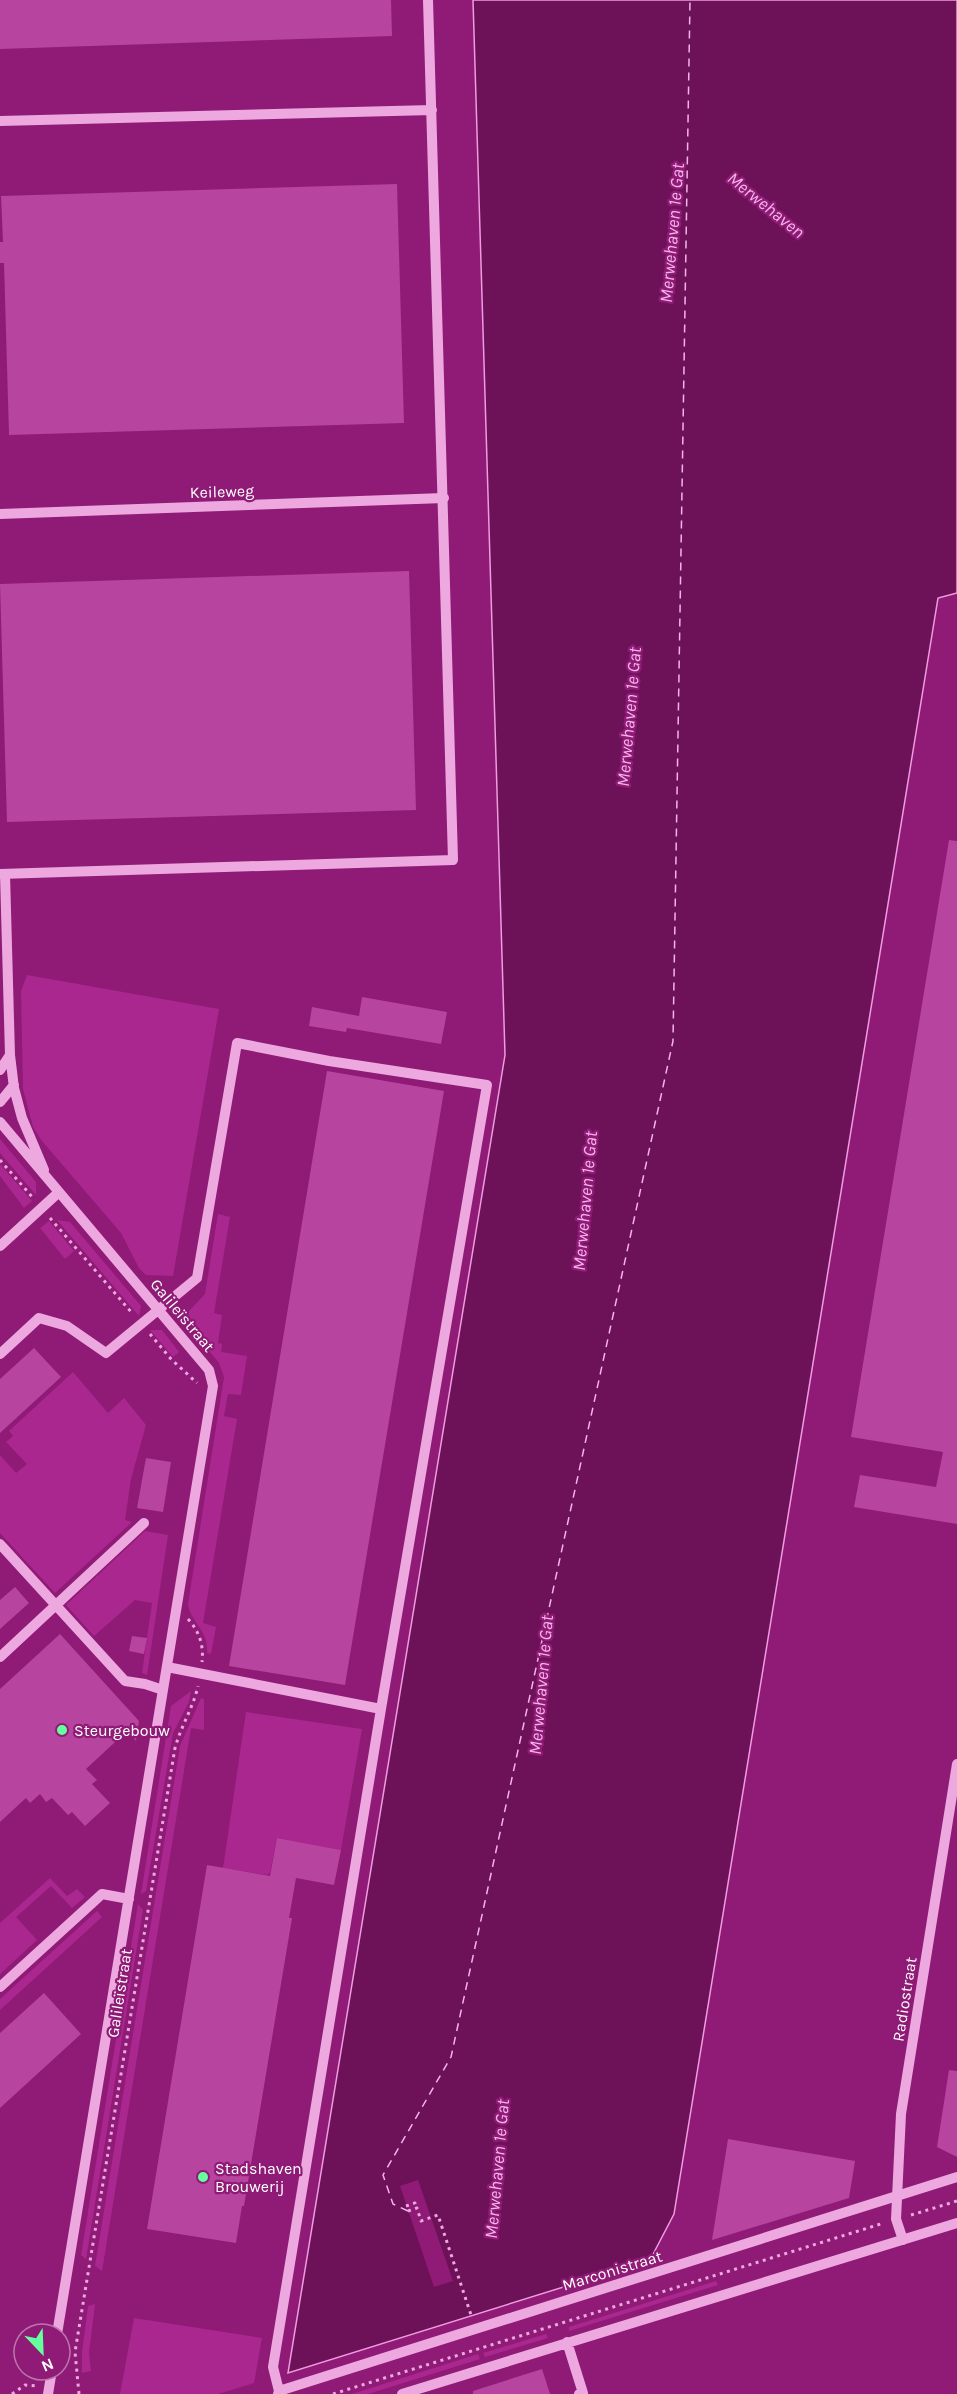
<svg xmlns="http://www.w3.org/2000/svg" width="957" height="2394" font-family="Karla,sans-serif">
	<rect width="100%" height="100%" fill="#8f1b76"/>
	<path fill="#aa278f" d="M27 975 219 1009 173 1276 146 1275 139 1268 121 1233 42 1141 33 1127 23 1089 21 991Z
		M0 1139 36 1182V1195L0 1153Z
		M0 1164 32 1201 24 1208 0 1176Z
		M218 1214 230 1217 214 1313 222 1315 218 1343 222 1344 221 1352 247 1356 241 1395 228 1394 224 1416 237 1419 203 1623 216 1627 211 1654 207 1653C209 1630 190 1622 188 1604L224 1377 219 1363 186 1323 189 1311 205 1294Z
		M57 1220 70 1222 141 1306 139 1316Z
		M49 1221 74 1251 65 1259 40 1228Z
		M150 1330H162L179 1352 173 1357Z
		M73 1372 108 1413 124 1398 146 1425 131 1479 125 1520 132 1522 55 1593 0 1533V1455L16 1473 27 1464 6 1442 13 1436 9 1431Z
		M145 1531 168 1535 147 1675 142 1673 152 1603 135 1600 94 1636 66 1605Z
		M191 1691 189 1702 173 1733 146 1891 141 1894 171 1706Z
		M201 1698 204 1699V1730L191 1728 102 2271 95 2266 180 1746Z
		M246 1712 362 1729 341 1850 277 1838 270 1873 267 1875 223 1868Z
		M50 1878 67 1896 77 1889 85 1897 72 1908 51 1886 16 1917 37 1940 0 1974V1923Z
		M138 1904 143 1910 86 2259 81 2255Z
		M97 1911 102 1917 0 2010V1999Z
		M716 2281 718 2285 569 2331V2327Z
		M95 2304 89 2353 91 2371 82 2373V2352L88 2306Z
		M134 2318 262 2338 254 2383 218 2394H120Z
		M546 2334 548 2338 485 2357 483 2353Z
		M478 2354 480 2359 368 2394H352Z"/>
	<path fill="#6d1258" stroke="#f09be0" stroke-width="1.5" d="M473 0H957V593L938 598 674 2214 650 2260 288 2373 505 1055Z"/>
	<path fill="#8f1b76" d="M418 2180 453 2281 434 2287 400 2186Z"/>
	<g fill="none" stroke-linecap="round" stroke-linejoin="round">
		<path stroke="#f5b4e9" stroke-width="1.5" stroke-dasharray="8 6" stroke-linecap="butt" d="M408 2211 393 2204 383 2175 451 2057 673 1041 690 0"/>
	</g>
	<path fill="#b7449f" d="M0 0H391L392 36 0 49Z
		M397 184 404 423 9 435 4 263H0V242H3L1 196Z
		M409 571 416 810 7 822 0 584Z
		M949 840 957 841V1524L854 1507 860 1475 936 1487 943 1452 851 1437Z
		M362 997 447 1012 441 1044 347 1028 346 1032 309 1026 312 1007 359 1016Z
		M327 1071 444 1091 345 1685 229 1666Z
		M34 1348 61 1377 0 1433V1379Z
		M146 1458 171 1462 163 1512 137 1508Z
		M15 1587 29 1603 0 1629V1600Z
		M60 1634 139 1721 136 1741 127 1731 86 1769 97 1780 92 1784 110 1803 85 1826 72 1812 68 1815 52 1798 46 1802 40 1794 30 1803 26 1798 0 1822V1689Z
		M132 1636 147 1638 144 1654 129 1651Z
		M277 1838 341 1850 334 1885 296 1878 289 1918H292L244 2206H242L236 2243 147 2229 207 1865 270 1876Z
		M44 1993 81 2034 0 2108V2033Z
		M949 2070 957 2071V2157L937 2147Z
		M728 2139 855 2161 849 2198 712 2240Z
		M542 2369 550 2394H473V2391Z"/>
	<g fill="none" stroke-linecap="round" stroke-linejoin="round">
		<path stroke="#eea8e0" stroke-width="3" stroke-dasharray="3 4.5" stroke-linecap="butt" d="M0 1160 34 1199
			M50 1218 132 1313
			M150 1334 171 1359 197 1383
			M188 1619C199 1631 204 1645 202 1662
			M406 2206 415 2203 417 2208
			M408 2211 417 2208 421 2221 438 2215 472 2318
			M911 2215 957 2201
			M12 2394 25 2385 37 2386
			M79 2394 75 2352 175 1748C181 1726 193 1708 198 1686
			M333 2394 884 2223"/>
		<path stroke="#eea8e0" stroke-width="10" d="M0 121 432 110
			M0 514 444 498
			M0 874 453 860 428 0
			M5 874 10 1055
			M0 1070 10 1055 14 1088 22 1118 44 1170
			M0 1102 14 1085
			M0 1122 209 1370 213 1386 57 2334
			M0 1246 59 1192
			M0 1354 39 1318 67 1326 106 1353 197 1278 237 1043 329 1061 487 1085 381 1709 167 1667
			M0 1544 125 1681 145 1684 163 1690
			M0 1657 144 1523
			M0 1987 102 1894 129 1899
			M903 2240 896 2219 901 2114 957 1764
			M567 2342 583 2393 579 2394
			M279 2391 273 2367 381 1709
			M48 2394 52 2370
			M278 2394 279 2391 957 2177
			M402 2394 957 2223"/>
	</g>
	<g fill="#65ff9d" stroke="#8f1b76" stroke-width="2">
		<circle cx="62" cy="1730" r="6"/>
		<circle cx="203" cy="2177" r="6"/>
	</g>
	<g text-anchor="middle" stroke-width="4.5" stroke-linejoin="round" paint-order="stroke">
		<g font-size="16" fill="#fff" stroke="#8f1b76">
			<text transform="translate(222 491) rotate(-2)" y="6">Keileweg</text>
			<text transform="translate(183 1315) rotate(50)" y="6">Galileïstraat</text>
			<text transform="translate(119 1993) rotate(-81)" y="6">Galileïstraat</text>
			<text transform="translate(904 1999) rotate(-81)" y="6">Radiostraat</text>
			<text transform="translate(612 2270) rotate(-17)" y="6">Marconistraat</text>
		</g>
		<g font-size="16" fill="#fff" stroke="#8f1b76" text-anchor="start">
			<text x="74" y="1736">Steurgebouw</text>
			<text x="215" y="2174">Stadshaven<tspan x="215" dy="18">Brouwerij</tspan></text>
		</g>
		<g font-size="18" font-style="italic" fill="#f5b4e9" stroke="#8f1b76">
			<text transform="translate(766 205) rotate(39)" y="6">Merwehaven</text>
			<text transform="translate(672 233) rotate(-85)" y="6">Merwehaven 1e Gat</text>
			<text transform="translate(629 717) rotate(-85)" y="6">Merwehaven 1e Gat</text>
			<text transform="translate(585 1201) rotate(-85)" y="6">Merwehaven 1e Gat</text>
			<text transform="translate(541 1685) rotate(-85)" y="6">Merwehaven 1e Gat</text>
			<text transform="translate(497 2169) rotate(-85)" y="6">Merwehaven 1e Gat</text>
		</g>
	</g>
	<g transform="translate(42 2352) rotate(157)"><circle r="28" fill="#8f1b76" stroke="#bc76ad" stroke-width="1.5"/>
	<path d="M0-4.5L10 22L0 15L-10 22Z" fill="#65ff9d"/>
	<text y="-9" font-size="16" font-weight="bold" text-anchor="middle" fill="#ffffff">N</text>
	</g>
</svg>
